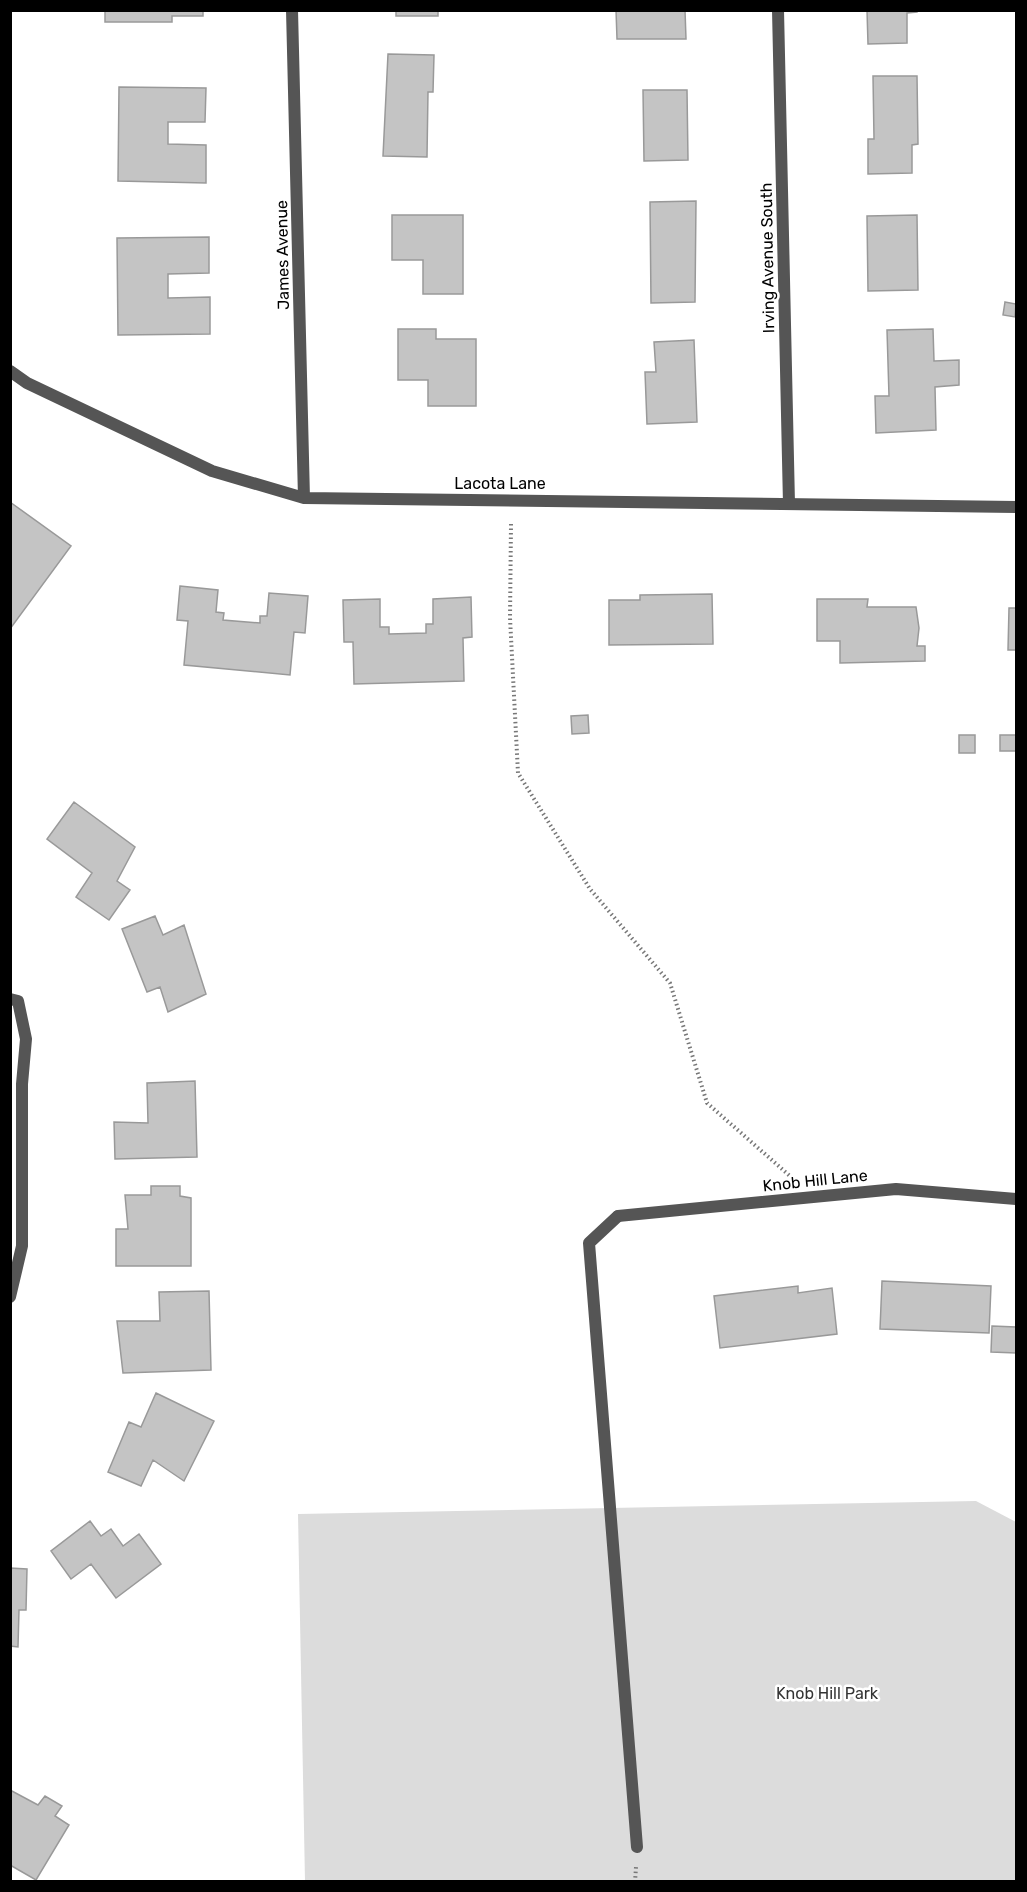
<svg xmlns="http://www.w3.org/2000/svg" width="1027" height="1892" font-family="Rubik,sans-serif">
	<rect width="100%" height="100%" fill="#fff"/>
	<path fill="#dcdcdc" d="M976 1501 1016 1522V1881H305L298 1514Z"/>
	<path fill="#c4c4c4" stroke="#999" stroke-width="1.5" d="M105 10H203V16H172V22H105Z
		M396 10H438V16H396Z
		M616 10H685L686 39H617Z
		M867 10H917V12L907 13V43L868 44Z
		M388 54 434 55 433 92H428L427 157 383 156Z
		M873 76H917L918 144 912 145V173L868 174V139H874Z
		M119 87 206 88 205 122H168V144L206 145V183L118 181Z
		M643 90H687L688 160 644 161Z
		M696 201 695 302 651 303 650 202Z
		M392 215H463V294H423V260H392Z
		M917 215 918 290 868 291 867 216Z
		M209 237V273L168 274V298L210 297V334L118 335 117 238Z
		M1005 302 1016 304 1015 317 1003 315Z
		M398 329H436V339H476V406H428V380H398Z
		M933 329 934 361 959 360V385L935 387 936 430 876 433 875 396H889L887 330Z
		M694 340 697 422 647 424 645 372H656L654 342Z
		M10 502 71 546 10 629Z
		M180 586 218 590 216 612 224 613 223 620 260 623V616H267L269 593 308 596 305 633 294 632 290 675 184 665 188 621 177 620Z
		M712 594 713 644 609 645V600H640V595Z
		M471 597 472 637 463 638 464 681 354 684 353 642H344L343 600 380 599V627H389V634L426 633V624H433V599Z
		M817 599H868L867 607H916L919 628 917 646H925V661L840 663V641H817Z
		M1009 608H1016V650H1008Z
		M588 715 589 733 572 734 571 716Z
		M959 735H975V753H959Z
		M1000 735H1016V751H1000Z
		M74 802 135 847 117 881 130 890 109 920 76 897 92 873 47 839Z
		M155 916 163 935 184 925 206 994 168 1012 160 987 147 992 122 929Z
		M195 1081 197 1157 115 1159 114 1122 148 1123 147 1083Z
		M151 1186H180V1196L191 1198V1266H116V1229H128L125 1195H151Z
		M882 1281 991 1286 989 1333 880 1329Z
		M798 1286V1293L832 1288 837 1334 720 1348 714 1296Z
		M209 1291 211 1370 123 1373 117 1321H160L159 1292Z
		M992 1326 1016 1327V1353L991 1352Z
		M156 1393 214 1421 184 1481 153 1460 141 1486 108 1472 129 1422 141 1427Z
		M90 1521 101 1536 111 1529 123 1546 139 1534 161 1564 116 1598 91 1564 71 1579 51 1551Z
		M10 1568 27 1569 26 1610H19L18 1647 10 1646Z
		M10 1790 38 1805 45 1796 62 1806 55 1816 69 1825 36 1880 10 1865Z"/>
	<g fill="none" stroke-linecap="round" stroke-linejoin="round">
		<path stroke="#777" stroke-width="4" stroke-dasharray="1.5 3" stroke-linecap="butt" d="M511 524 510 618 518 773 590 889 670 983 707 1103 790 1176
			M635 1882 636 1867"/>
		<path stroke="#555" stroke-width="12" d="M618 1216 589 1243 637 1847"/>
		<path stroke="#555" stroke-width="12" d="M292 10 304 498
			M778 10 789 504
			M10 371 27 383 212 471 304 498 1016 507
			M10 999 18 1001 26 1039 22 1084V1246L10 1297
			M618 1216 896 1189 1016 1199"/>
	</g>
	<g text-anchor="middle" stroke-width="5" stroke-linejoin="round" paint-order="stroke">
		<g font-size="16" fill="#000" stroke="#fff">
			<text transform="translate(282 255) rotate(-91)" y="6">James Avenue</text>
			<text transform="translate(767 258) rotate(-91)" y="6">Irving Avenue South</text>
			<text x="500" y="489">Lacota Lane</text>
			<text transform="translate(815 1180) rotate(-6)" y="6">Knob Hill Lane</text>
		</g>
		<g font-size="16" fill="#333" stroke="#fff">
			<text x="827" y="1699">Knob Hill Park</text>
		</g>
	</g>
	<rect width="1027" height="1892" fill="none" stroke="#000000" stroke-width="24"/>
</svg>
